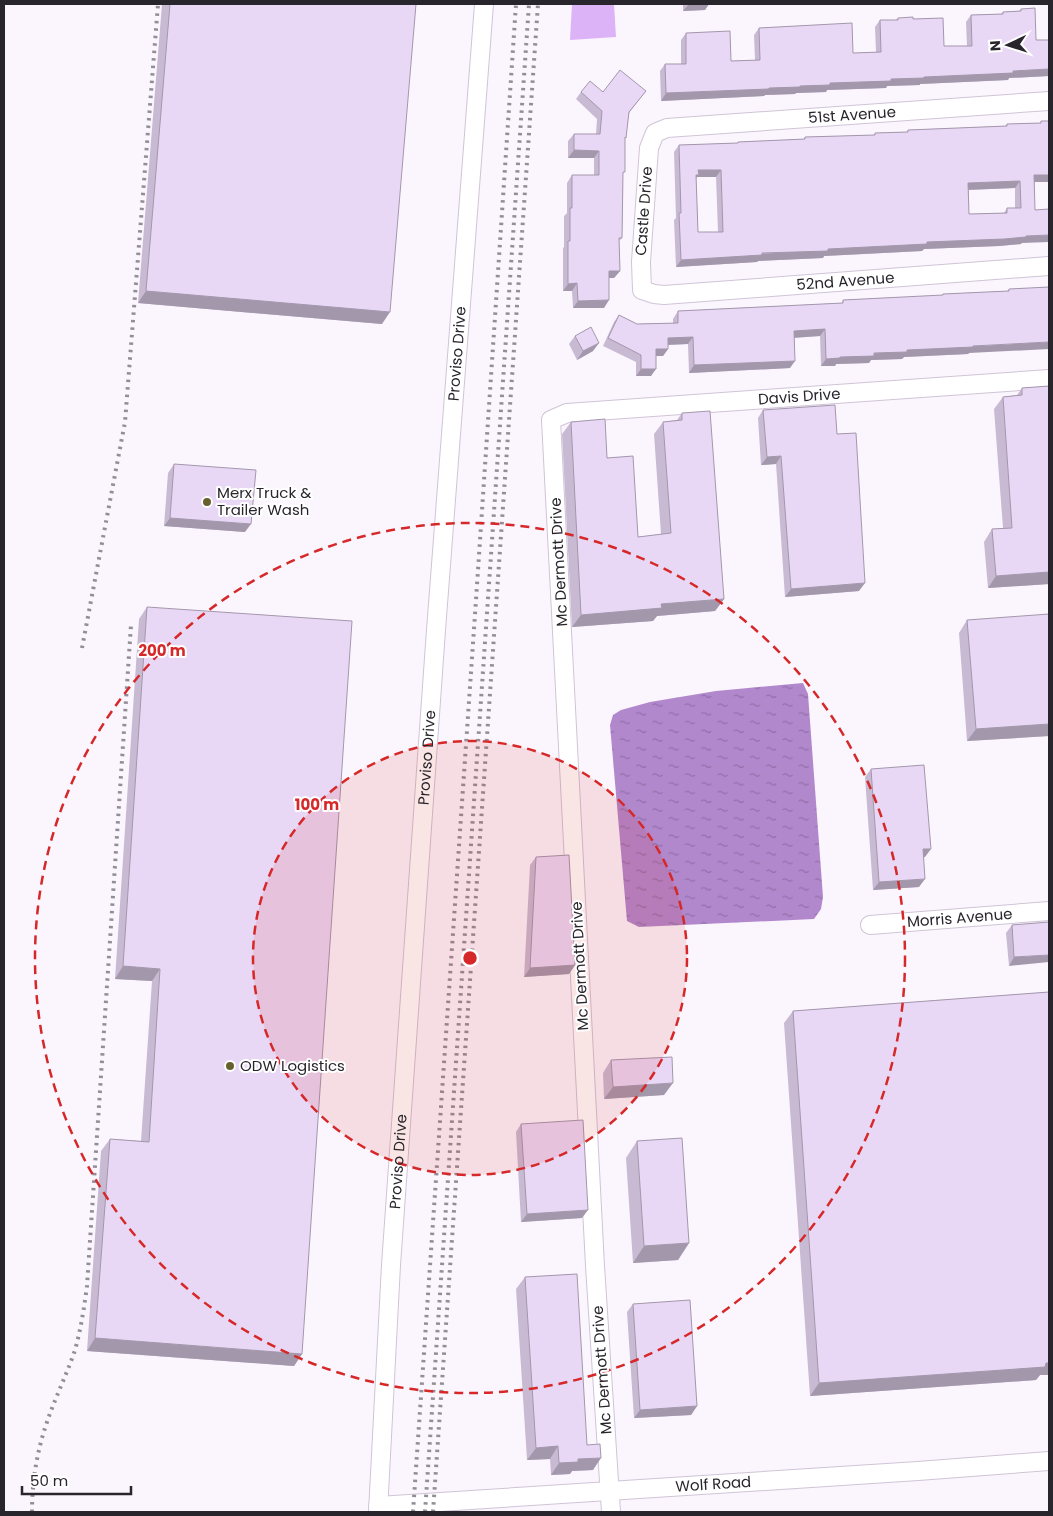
<svg xmlns="http://www.w3.org/2000/svg" width="1053" height="1516" font-family="Poppins,sans-serif">
	<defs>
		<pattern id="water-ripples" width="26" height="14" patternUnits="userSpaceOnUse" patternTransform="scale(1.25)"><rect width="26" height="14" fill="#b288cd"/><path d="M2 4q2-2 4 0t4 0M15 11q2-2 4 0t4 0" fill="none" stroke="#916fa7"/></pattern>
	</defs>
	<rect width="100%" height="100%" fill="#fbf6fe"/>
	<path fill="#ddb3f7" d="M572 4H614L616 37 570 40Z"/>
	<path fill="url(#water-ripples)" d="M803 683 808 694 823 897 821 909 814 919 639 927 627 921 610 725 613 715 621 710 650 702 716 691Z"/>
	<g fill="none" stroke-linecap="round" stroke-linejoin="round">
		<defs>
			<g id="minor">
				<path id="s1" d="M1049 101 667 128 655 133 649 148 641 262 642 290 654 294 664 295 1049 266"/>
				<path id="s2" d="M870 925 1049 911"/>
				<path id="s3" d="M378 1506 918 1471 1049 1461"/>
				<path id="s4" d="M378 1512 391 1265 436 630 484 4"/>
				<path id="s5" d="M611 1512 595 1266 551 420 567 413 1049 379"/>
			</g>
		</defs>
		<use href="#minor" stroke="#d0c4d7" stroke-width="20"/>
		<use href="#minor" stroke="#fff" stroke-width="18"/>
		<path stroke="#938e96" stroke-width="4" stroke-dasharray="2.5 5" stroke-linecap="butt" d="M82 648 125 422 158 4
			M32 1512C32 1481 37 1451 47 1422 55 1398 67 1374 75 1350 81 1329 84 1308 87 1286L131 625
			M413 1512 476 600 516 4
			M425 1512 529 4
			M433 1512 538 4"/>
	</g>
	<path fill="#c8bad3" fill-rule="evenodd" d="M162 4H416L382 324 138 303Z
		M683 4H709L705 10 683 11Z
		M1021 9 1036 40H1049V76L1009 78 1008 80 920 84V85L887 86 886 88 827 90 826 92 796 93 795 94 765 95 764 96 661 101 660 71 665 64H681V40L686 33 731 61 755 60 754 35 759 28 853 53 876 52 875 27 880 20H896L898 18 913 19 944 46H967L966 22 971 15 1001 14 1003 12 1019 11Z
		M646 91 629 113 625 140 623 174 622 238 619 241 620 271 614 278H609L604 308H573L572 291H563V248L564 247V216L567 213V183L572 175H594V158H568V141L574 134H596L597 119 576 99 581 92Z
		M1041 121 1035 182 1021 244 999 246 924 249 922 251 824 256 823 258 758 261 757 262 676 267 674 220 676 218 674 152 679 145 738 143V142L804 139 805 137 874 135 875 133 907 132 908 130 1005 126 1007 124 1040 123ZM697 177H716L718 232H698L696 178ZM1015 188V208H1007L1004 213 969 214V190Z
		M1049 287 968 354 904 357 902 359 871 360 869 363 836 364 835 366H821L820 336 794 338 790 368 689 373 688 344 668 345V349L663 356H656L651 376H636V362L603 346 614 322 619 315 637 324 673 323V319L678 311 842 303 843 300 942 296 943 294 1007 291 1009 289Z
		M575 336 593 351 577 360 569 344Z
		M1049 386V584L988 588 984 542 992 529 1003 528 994 409 1003 397 1017 395 1022 388Z
		M763 410 837 434 859 591 785 597 776 464 761 465 758 418Z
		M682 413 724 599 715 611 657 616 653 621 572 627 562 434 571 422 607 458 638 537 661 534 654 434 663 422 677 420Z
		M174 464 245 532 164 526 168 473Z
		M147 607 302 1354 294 1366 87 1351 101 1151 110 1139 141 1141 152 981 115 979 139 619Z
		M967 620 1049 736 967 741 959 633Z
		M871 769 925 857H924L919 887 873 890 865 777Z
		M536 857 575 965 569 974 524 977 530 865Z
		M1049 922 1009 966 1006 933 1012 925Z
		M1049 992V1375H1040L1036 1380 810 1396 784 1023 793 1011Z
		M611 1060 664 1095 604 1099 603 1073Z
		M521 1124 582 1218 521 1222 516 1132Z
		M637 1141 689 1243 678 1260 633 1263 626 1158Z
		M525 1277 587 1445 593 1470 572 1471 570 1474 551 1475 550 1459 527 1460 516 1289Z
		M633 1304 697 1406 691 1415 634 1418 627 1312Z"/>
	<path fill="#a397ac" d="M689 4H709L705 10 683 11Z
		M1049 69V76L1009 78 1008 80 920 84V85L887 86 886 88 827 90 826 92 796 93 795 94 765 95 764 96 661 101 666 93 769 88 830 83Z
		M574 150 599 151 594 158H568Z
		M698 170H721L716 177H697L694 182H691Z
		M1034 175H1049V182H1029Z
		M1020 181 1015 188 963 190 968 183Z
		M1049 235V242L1022 243 1021 244 999 246 924 249 922 251 824 256 823 258 758 261 757 262 676 267 681 260 927 242 1026 236Z
		M609 271H620L614 278H603Z
		M577 283 572 291H563L568 284Z
		M146 291 390 312 382 324 138 303Z
		M609 300 604 308H573L578 301Z
		M825 329 820 336 789 338 794 331Z
		M693 337 688 344 663 345 668 338Z
		M1049 342V349L969 353 968 354 904 357 902 359 871 360 869 363 836 364 835 366H821L826 359 907 350Z
		M599 343 593 351 577 360 583 351Z
		M656 349H668L663 356H651Z
		M795 361 790 368 689 373 694 365Z
		M641 369H656L651 376H636Z
		M781 456 776 464 761 465 767 457Z
		M170 518 251 524 245 532 164 526Z
		M1049 572V584L988 588 996 576Z
		M865 583 859 591 785 597 791 589Z
		M724 599 715 611 657 616 653 621 572 627 581 615 661 604Z
		M1049 724V736L967 741 976 729Z
		M923 849H931L925 857 918 858Z
		M925 879 919 887 873 890 879 882Z
		M1049 955V962L1009 966 1014 957Z
		M575 965 569 974 524 977 530 968Z
		M123 966 160 969 152 981 115 979Z
		M673 1083 664 1095 604 1099 613 1087Z
		M588 1210 582 1218 521 1222 527 1214Z
		M689 1243 678 1260 633 1263 644 1246Z
		M95 1338 302 1354 294 1366 87 1351Z
		M1049 1363V1375H1040L1036 1380 810 1396 819 1383Z
		M697 1406 691 1415 634 1418 640 1410Z
		M558 1446 550 1459 527 1460 536 1448Z
		M601 1458 593 1470 572 1471 570 1474 551 1475 559 1463 578 1459Z"/>
	<path fill="#e9d8f5" stroke="#a397ac" fill-rule="evenodd" d="M170 4H416L390 312 146 291Z
		M1035 8 1036 40H1049V69L1013 71V73L924 77V78L891 79V81L830 83V85L800 86V87L769 88V89L666 93 665 64H686V33L730 31 731 61 760 60 759 28 852 23 853 53 881 52 880 20H898V18L913 17V19L943 18 944 46H972L971 15 1003 14V12L1021 11V9Z
		M620 70 646 91 629 112 626 138 625 137V172H623L622 238H619L620 271H609V300L578 301 577 283 568 284V241H570V208H572V175H599V151L574 150V134H600L602 111 581 92 590 81 603 92Z
		M1041 121H1049V175H1034L1035 210 1049 209V235L1026 236V237L1004 239 927 242V244L828 249V251L762 253V255L681 260 679 213H681L679 145 738 143V142L805 139V137L875 135V133L908 132V130L1007 126V124L1041 123ZM698 170H721L723 232H698L696 175H699ZM1020 181 1021 208H1007V213L969 214 968 183Z
		M1049 287V342L973 346V347L907 350V352L874 353V356L840 357V358L826 359 825 329 794 331 795 361 694 365 693 337 668 338V349H656V369H641V355L608 338 619 315 637 324 678 323V311L843 303V300L943 295V294L1009 291V289Z
		M591 327 599 343 583 351 575 336Z
		M1049 386V572L996 576 992 529 1012 528 1003 397 1022 395V388Z
		M835 405 837 434 856 433 865 583 791 589 781 456 767 457 763 410Z
		M710 411 724 599 661 604 662 608 581 615 571 422 605 419 607 458 633 456 638 537 671 533 663 422 682 420V413Z
		M174 464 256 470 251 524 170 518Z
		M147 607 352 621 302 1354 95 1338 110 1139 149 1142 160 969 123 966Z
		M1049 614V724L976 729 967 620Z
		M924 765 931 849H923L925 879 879 882 871 769Z
		M569 855 575 965 530 968 536 857Z
		M1049 922V955L1014 957 1012 925Z
		M1049 992V1363H1046L1045 1367 819 1383 793 1011Z
		M672 1057 673 1083 613 1087 611 1060Z
		M583 1120 588 1210 527 1214 521 1124Z
		M682 1138 689 1243 644 1246 637 1141Z
		M577 1274 587 1445 600 1444 601 1458 578 1459V1462L559 1463 558 1446 536 1448 525 1277Z
		M690 1300 697 1406 640 1410 633 1304Z"/>
	<circle cx="470" cy="958" r="217" fill="#d62828" fill-opacity=".12"/>
	<g fill="none" stroke="#d62828" stroke-width="2.5" stroke-dasharray="9 6">
		<circle cx="470" cy="958" r="217"/>
		<circle cx="470" cy="958" r="435"/>
	</g>
	<g fill="#67602d" stroke="#fff" stroke-width="2">
		<circle cx="207" cy="502" r="5"/>
		<circle cx="230" cy="1066" r="5"/>
	</g>
	<g text-anchor="middle" stroke-width="4" stroke-linejoin="round" paint-order="stroke">
		<g font-size="15" fill="#29252c" stroke="#fff">
			<text transform="translate(852 115) rotate(-4)" y="5">51st Avenue</text>
			<text transform="translate(644 211) rotate(-86)" y="5">Castle Drive</text>
			<text dy="5" stroke="none"><textPath href="#s1" startOffset="759">52nd Avenue</textPath></text>
			<text dy="5" stroke="none"><textPath href="#s4" startOffset="1161">Proviso Drive</textPath></text>
			<text dy="5" stroke="none"><textPath href="#s5" startOffset="1344">Davis Drive</textPath></text>
			<text transform="translate(559 562) rotate(-93)" y="5">Mc Dermott Drive</text>
			<text dy="5" stroke="none"><textPath href="#s4" startOffset="756">Proviso Drive</textPath></text>
			<text dy="5" stroke="none"><textPath href="#s2" startOffset="90">Morris Avenue</textPath></text>
			<text transform="translate(580 966) rotate(-93)" y="5">Mc Dermott Drive</text>
			<text dy="5" stroke="none"><textPath href="#s4" startOffset="351">Proviso Drive</textPath></text>
			<text transform="translate(602 1370) rotate(-94)" y="5">Mc Dermott Drive</text>
			<text dy="5" stroke="none"><textPath href="#s3" startOffset="336">Wolf Road</textPath></text>
		</g>
		<g font-size="15" fill="#29252c" stroke="#fff" text-anchor="start">
			<text x="217" y="498">Merx Truck &amp;<tspan x="217" dy="17">Trailer Wash</tspan></text>
			<text x="240" y="1071">ODW Logistics</text>
		</g>
	</g>
	<circle cx="470" cy="958" r="8" fill="#d62828" stroke="#fff" stroke-width="2.5"/>
	<g font-size="15" text-anchor="middle" font-weight="bold" fill="#d62828" stroke="#fff" stroke-width="4" stroke-linejoin="round" paint-order="stroke">
		<text x="162" y="656">200 m</text>
		<text x="317" y="810">100 m</text>
	</g>
	<rect width="1053" height="1516" fill="none" stroke="#29252c" stroke-width="10"/>
	<g transform="translate(1008 45) rotate(266)" stroke="#ffffff" stroke-width="4" paint-order="stroke">
	<path d="M0-4L9 19L0 12L-9 19Z" fill="#29252c"/>
	<text y="-8" font-size="14" font-weight="bold" text-anchor="middle" fill="#29252c">N</text>
	</g>
	<path d="M22 1486v8h109v-8" fill="none" stroke="#29252c" stroke-width="2.5"/>
	<text x="30" y="1486" font-size="15" fill="#29252c" stroke="#ffffff" stroke-width="4" paint-order="stroke">50 m</text>
</svg>
